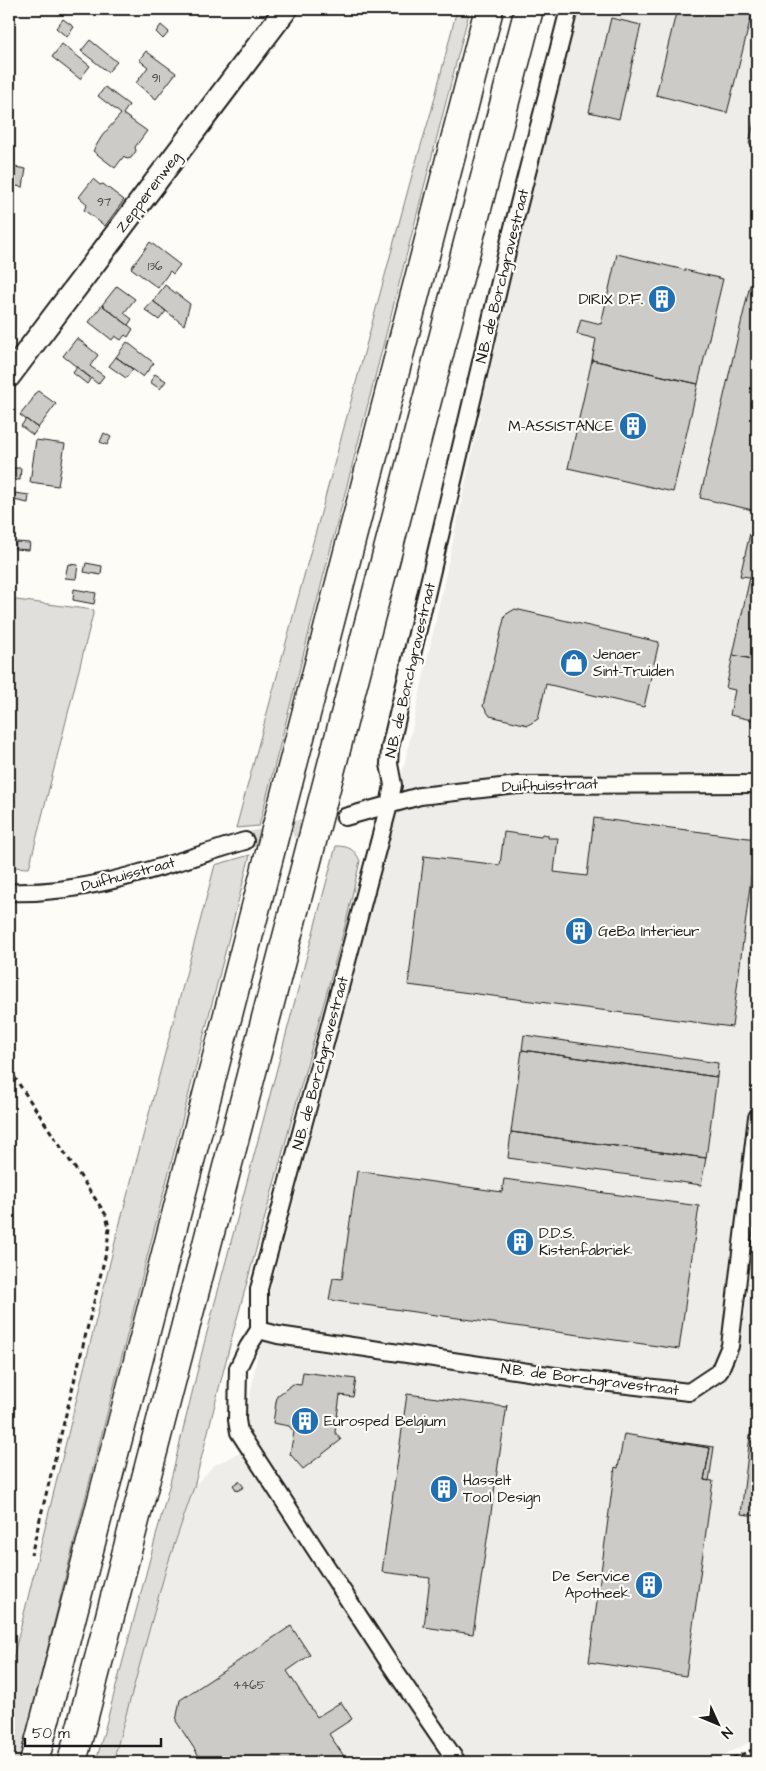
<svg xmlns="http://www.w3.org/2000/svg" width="766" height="1771" font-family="'Architects Daughter',sans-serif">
	<rect width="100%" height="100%" fill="#fdfcf7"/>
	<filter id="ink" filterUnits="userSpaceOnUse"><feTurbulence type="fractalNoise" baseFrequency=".02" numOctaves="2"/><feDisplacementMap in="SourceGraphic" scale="10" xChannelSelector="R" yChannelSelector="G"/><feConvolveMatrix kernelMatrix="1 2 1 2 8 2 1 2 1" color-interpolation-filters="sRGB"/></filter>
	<g filter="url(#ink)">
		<path fill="#eeede9" d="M574 9H757V1134L743 1331 757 1218V1739L709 1762H113L166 1569 194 1487 214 1465 240 1453 266 1306 395 819 402 775 525 210Z"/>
		<path fill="#e0dfdb" stroke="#7e7e7c" d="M457 9H470L259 826 236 828 412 175 432 109Z
			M9 599 94 610 29 868 9 867Z
			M336 846C348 846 355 849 360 861L345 926 233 1333 194 1487 166 1569 113 1762H96L169 1487 205 1340Z
			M250 855 78 1527 19 1762H9V1675L117 1234 215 865Z"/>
		<path fill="#cccbc8" stroke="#1c1c1c" d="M677 9H753L727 113 656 95Z
			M611 18 641 25 619 119 589 112Z
			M63 19 74 27 67 37 56 28Z
			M161 25 169 32 163 39 156 32Z
			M90 40 117 62 108 72 81 51Z
			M62 44 90 66 80 79 52 57Z
			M146 51 176 73 156 99 136 83 148 67 139 60Z
			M105 87 129 105 123 114 147 131 135 147 136 151 131 158 127 159 124 156 115 168 93 151 102 136 121 114 98 96Z
			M757 109V146L749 144Z
			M757 155V180L752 178Z
			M9 166 26 169 23 187 9 185Z
			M93 179 100 185 103 184 124 200 105 226 84 210 87 204 79 197Z
			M150 242 180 265 173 274 170 271 158 288 131 268Z
			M617 254 723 279 698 384 592 360 596 339 577 334 581 319 601 324Z
			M165 285 190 304 184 325 153 301Z
			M750 285 757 286V511L700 498Z
			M117 286 135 299 124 313 132 319 128 325 102 305Z
			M153 301 166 311 159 320 145 310Z
			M102 305 133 329 128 337 125 335 121 340 115 336 112 340 89 322Z
			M77 338 98 355 90 366 104 376 98 384 63 356Z
			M127 342 154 363 143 377 116 357Z
			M116 357 133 369 126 378 109 366Z
			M592 360 698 384 673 492 568 468Z
			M77 367 91 378 87 384 73 373Z
			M155 374 166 381 160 389 150 382Z
			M38 391 56 404 38 428 20 415 32 400 34 394Z
			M26 419 38 428 33 435 21 426Z
			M104 433 111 437 107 445 100 442Z
			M36 440 65 444 58 486 30 482Z
			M9 465 14 468H21L20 480 9 479Z
			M15 493 29 495 28 503 14 500Z
			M751 529 757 531V660L733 655 750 577 740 576Z
			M16 542 30 543 29 550 15 549Z
			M86 563 102 566 101 575 84 572Z
			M68 564 78 565 76 579 65 578Z
			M74 589 96 593 94 604 73 600Z
			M515 609 659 642 644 707 546 684 538 719 528 725 490 716 483 706 505 615Z
			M733 655 757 660 756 721 730 715 735 690 726 688Z
			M594 818 756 839 732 1027 408 985 424 856 500 865 504 832 541 837 542 834 548 835V838H558L554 872 587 876Z
			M524 1035 718 1063 717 1077 522 1050Z
			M522 1050 717 1077 706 1158 511 1132Z
			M511 1132 706 1158 701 1185 508 1158Z
			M357 1171 502 1192 504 1179 699 1206 679 1349 329 1300 333 1278 342 1279Z
			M303 1372 356 1379 353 1397 340 1395 335 1432 341 1440 303 1469 290 1454 294 1432 289 1426 273 1423 277 1396 293 1384 301 1385Z
			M755 1392H757V1516L741 1514Z
			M407 1394 506 1407 507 1405 473 1634 424 1627 430 1578 382 1572Z
			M624 1434 710 1448 704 1480 713 1481 686 1676 589 1662 615 1467 618 1468Z
			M658 1439 714 1447 709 1481 704 1480 710 1448Z
			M239 1481 244 1487 237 1491 233 1485Z
			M291 1626 310 1655 287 1671 317 1717 341 1702 352 1719 329 1734 348 1762H203L176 1721 180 1700Z"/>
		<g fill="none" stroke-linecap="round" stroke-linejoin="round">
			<path stroke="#dbdad6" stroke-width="16" stroke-dasharray="16 8" stroke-linecap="butt" d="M245 841 345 817"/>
			<defs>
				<path id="street" d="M345 817 420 796 518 785 757 784
					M9 892C90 895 168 864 245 841
					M259 1330 278 1335 575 1379 689 1392 719 1372 730 1346 757 1117
					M457 1762 388 1661 239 1432 237 1420 238 1368 248 1347 259 1330V1289L389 805 393 785 389 764 390 748 510 239 569 9"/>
				<path id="secondary" d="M9 376 286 9"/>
				<path id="highway" d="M34 1762 489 9
					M72 1762 529 9"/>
			</defs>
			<use href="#street" stroke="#1c1c1c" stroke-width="20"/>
			<use href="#secondary" stroke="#1c1c1c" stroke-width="26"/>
			<use href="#highway" stroke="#1c1c1c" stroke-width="31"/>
			<path stroke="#1c1c1c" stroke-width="3" stroke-dasharray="5 4" stroke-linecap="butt" d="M9 1069 106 1215 109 1227 107 1249 31 1555
				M724 1762 757 1748"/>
			<use href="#street" stroke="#fdfcf7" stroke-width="16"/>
			<use href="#secondary" stroke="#fdfcf7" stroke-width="22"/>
			<use href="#highway" stroke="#fdfcf7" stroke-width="28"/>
		</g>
	</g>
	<defs>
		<symbol id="building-disc" viewBox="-11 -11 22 22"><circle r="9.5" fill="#1f6fb2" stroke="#fdfcf7"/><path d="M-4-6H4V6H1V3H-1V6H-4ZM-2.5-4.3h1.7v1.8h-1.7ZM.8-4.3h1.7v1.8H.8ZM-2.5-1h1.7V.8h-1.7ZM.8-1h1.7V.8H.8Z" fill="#fff"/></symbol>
		<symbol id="shop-disc" viewBox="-11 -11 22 22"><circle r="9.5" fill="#1f6fb2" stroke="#fdfcf7"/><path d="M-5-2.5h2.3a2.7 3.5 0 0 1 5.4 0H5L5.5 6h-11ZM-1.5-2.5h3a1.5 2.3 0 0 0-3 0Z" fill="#fff"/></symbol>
	</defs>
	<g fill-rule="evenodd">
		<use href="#building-disc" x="646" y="283" width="32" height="32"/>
		<use href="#building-disc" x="617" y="410" width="32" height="32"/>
		<use href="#shop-disc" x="558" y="647" width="32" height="32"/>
		<use href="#building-disc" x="563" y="915" width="32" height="32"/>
		<use href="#building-disc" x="504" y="1226" width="32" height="32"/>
		<use href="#building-disc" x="289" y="1405" width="32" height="32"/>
		<use href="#building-disc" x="428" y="1473" width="32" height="32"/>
		<use href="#building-disc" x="633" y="1569" width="32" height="32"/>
	</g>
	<g text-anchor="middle" stroke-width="4.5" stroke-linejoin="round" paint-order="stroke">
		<g font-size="12" fill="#484847">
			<text x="156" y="82">91</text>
			<text x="104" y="206">97</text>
			<text x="155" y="270">136</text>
			<text x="249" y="1689">4465</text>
		</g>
		<g font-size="15" fill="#1c1c1c" stroke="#fdfcf7">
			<text transform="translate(148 192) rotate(-53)" y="5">Zepperenweg</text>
			<text transform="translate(502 276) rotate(-76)" y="5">N.B. de Borchgravestraat</text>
			<text transform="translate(410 670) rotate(-77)" y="5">N.B. de Borchgravestraat</text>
			<text transform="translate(550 785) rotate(-2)" y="5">Duifhuisstraat</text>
			<text transform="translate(128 874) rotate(-15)" y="5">Duifhuisstraat</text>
			<text transform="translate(320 1063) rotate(-75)" y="5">N.B. de Borchgravestraat</text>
			<text transform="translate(590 1379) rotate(7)" y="5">N.B. de Borchgravestraat</text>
		</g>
		<g font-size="15" fill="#1c1c1c" stroke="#fdfcf7" text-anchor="start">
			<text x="643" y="304" text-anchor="end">DIRIX D.F.</text>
			<text x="614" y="431" text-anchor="end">M-ASSISTANCE</text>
			<text x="593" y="659">Jenaer<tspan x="593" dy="17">Sint-Truiden</tspan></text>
			<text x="598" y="936">GeBa Interieur</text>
			<text x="539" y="1238">D.D.S.<tspan x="539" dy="17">Kistenfabriek</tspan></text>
			<text x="324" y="1426">Eurosped Belgium</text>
			<text x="463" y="1485">Hasselt<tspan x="463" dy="17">Tool Design</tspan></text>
			<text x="630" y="1581" text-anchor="end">De Service<tspan x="630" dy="17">Apotheek</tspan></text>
		</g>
	</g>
	<rect width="766" height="1771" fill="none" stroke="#fdfcf7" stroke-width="30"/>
	<rect x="15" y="15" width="736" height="1741" fill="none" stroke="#1c1c1c" stroke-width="2" filter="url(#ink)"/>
	<g transform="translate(718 1724) rotate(134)" stroke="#fdfcf7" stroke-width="4" paint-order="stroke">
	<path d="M0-4L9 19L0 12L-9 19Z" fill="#1c1c1c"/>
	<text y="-8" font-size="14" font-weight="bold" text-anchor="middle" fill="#1c1c1c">N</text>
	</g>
	<path d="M25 1738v8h136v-8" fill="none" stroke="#1c1c1c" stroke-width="2.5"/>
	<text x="32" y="1738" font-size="15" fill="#1c1c1c" stroke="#fdfcf7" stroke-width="4" paint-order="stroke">50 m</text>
</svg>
